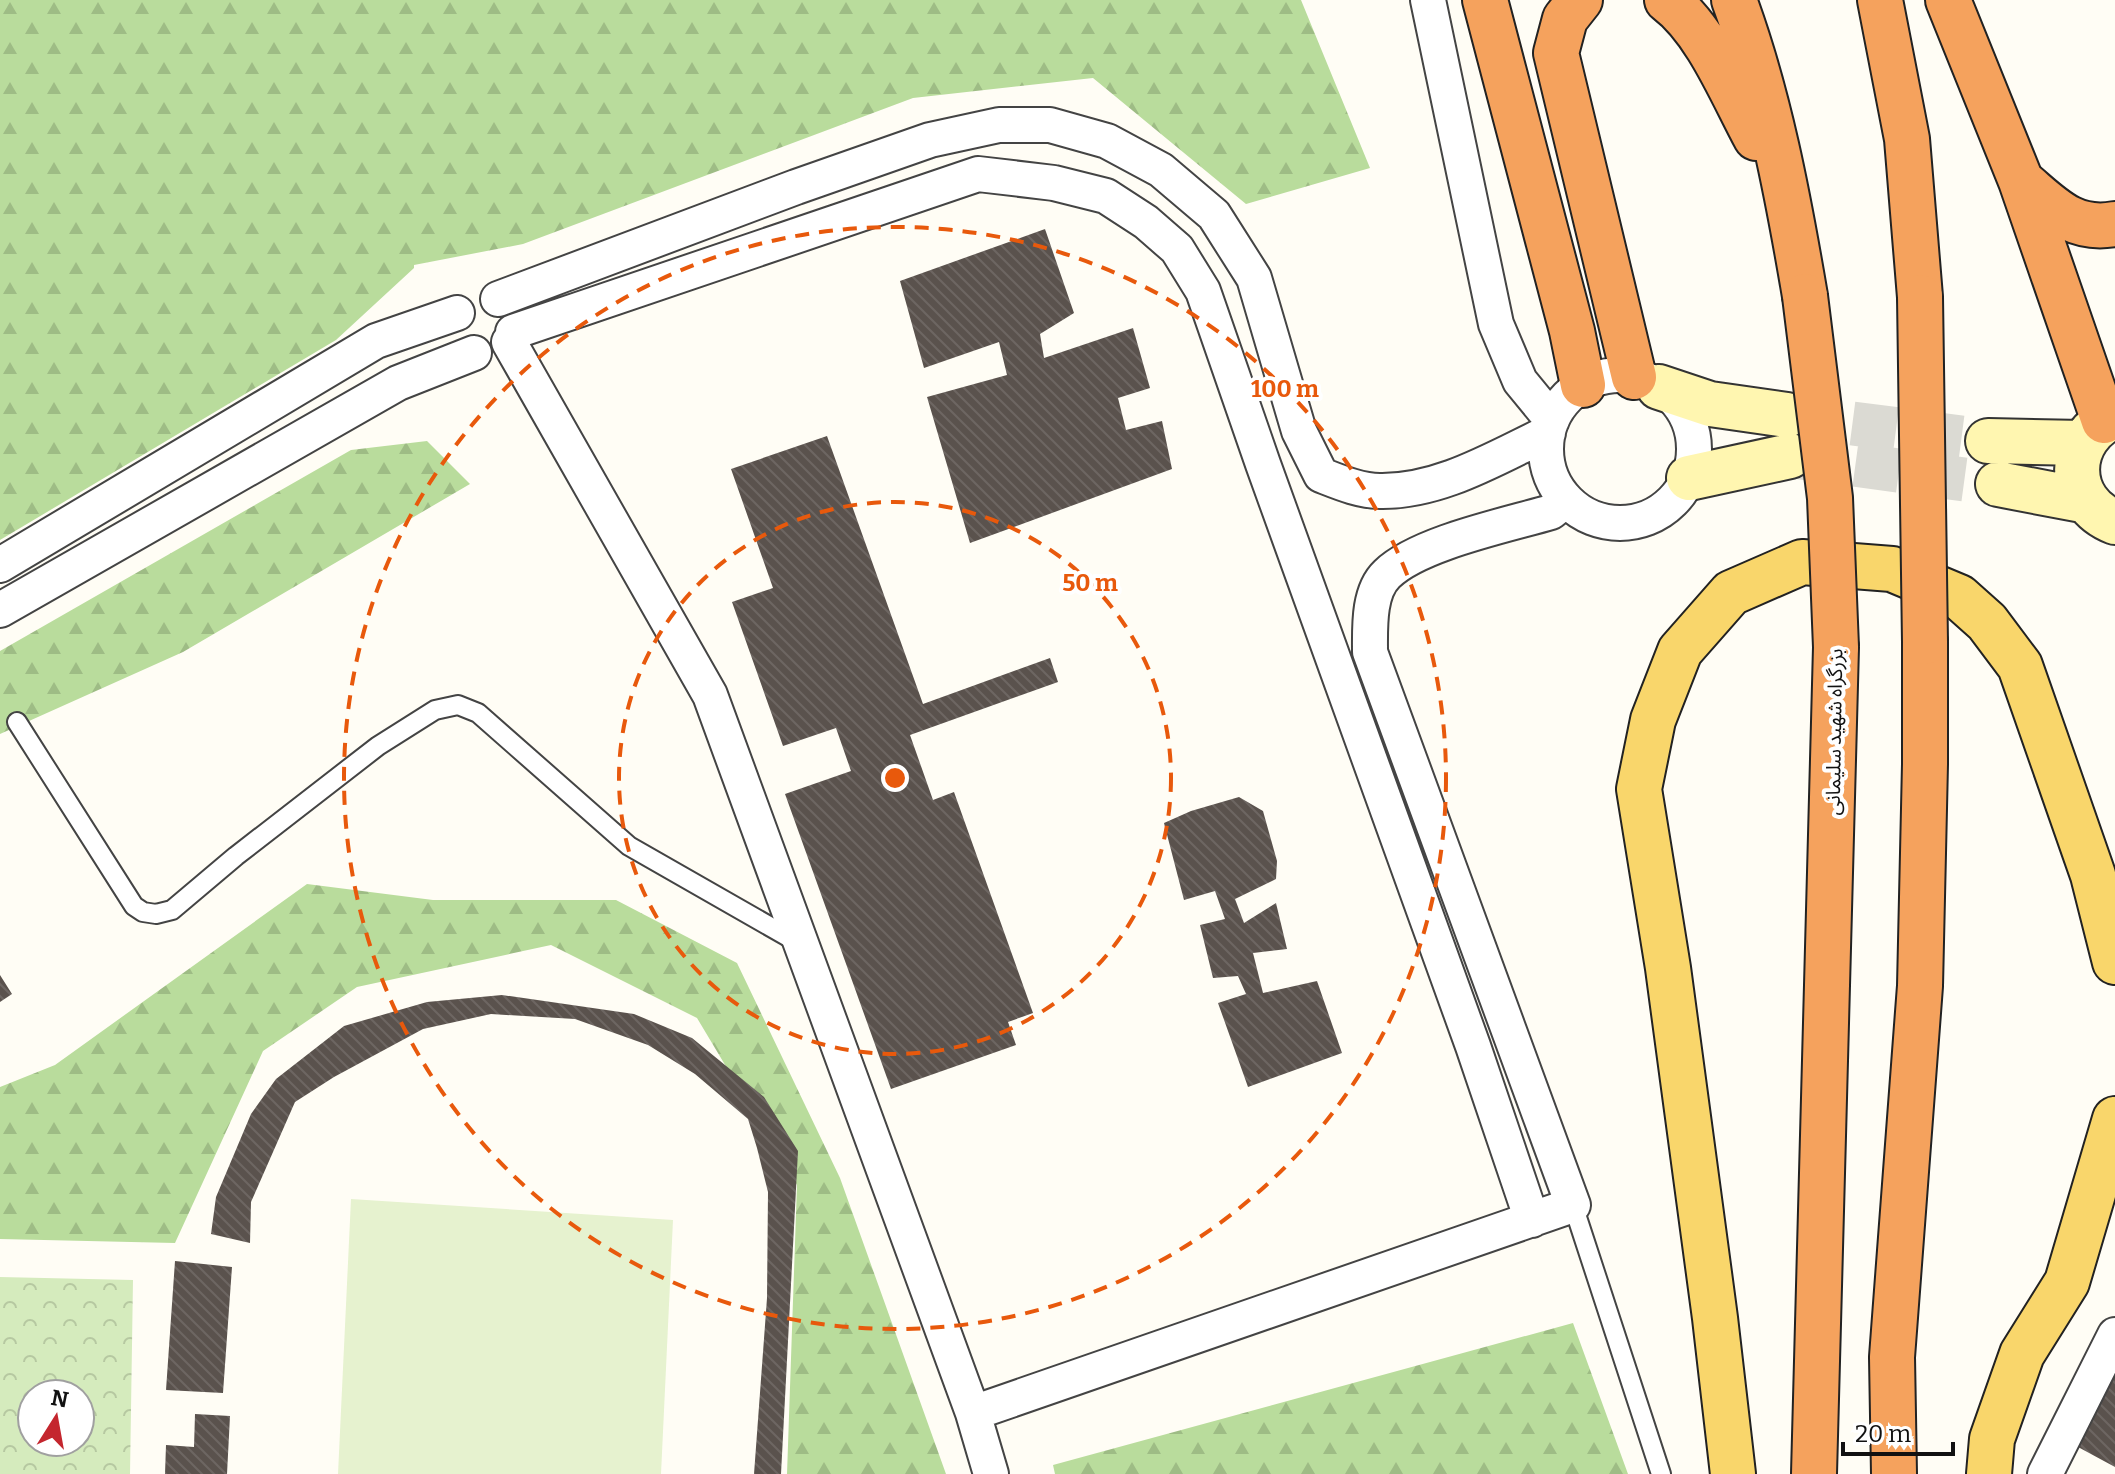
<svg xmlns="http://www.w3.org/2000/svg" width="2115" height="1474" font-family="Bitter,'Noto Sans Arabic',serif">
	<defs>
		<pattern id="forest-firs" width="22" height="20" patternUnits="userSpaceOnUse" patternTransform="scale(2)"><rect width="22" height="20" fill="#b9dc9c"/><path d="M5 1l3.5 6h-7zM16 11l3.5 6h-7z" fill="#9ebc85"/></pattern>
		<pattern id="park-crowns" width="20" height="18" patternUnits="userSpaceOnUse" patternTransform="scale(2)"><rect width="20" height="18" fill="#d5ebbd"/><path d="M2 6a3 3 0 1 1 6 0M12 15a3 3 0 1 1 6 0" fill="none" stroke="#b6c8a1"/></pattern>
		<pattern id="building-back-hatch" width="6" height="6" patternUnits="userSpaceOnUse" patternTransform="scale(2)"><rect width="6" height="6" fill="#5a524d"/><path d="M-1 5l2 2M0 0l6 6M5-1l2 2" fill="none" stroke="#6d6662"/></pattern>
	</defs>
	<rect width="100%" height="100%" fill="#fffdf5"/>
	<path fill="url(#forest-firs)" d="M0 0H1301L1370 168 1246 204 1093 78 913 98 523 244 414 265V268L336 340 0 540Z
		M427 441 470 484 183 652 0 734V651L351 450Z
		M307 884 433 900H616L737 963 840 1178 946 1474H787L797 1185 697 1018 551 945 357 987 263 1051 175 1243 0 1239V1087L55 1065Z
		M1573 1323 1628 1474H1055L1053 1465Z"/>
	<path fill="url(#park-crowns)" fill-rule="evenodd" d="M0 1277 133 1280 130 1474H0ZM32 1394H80V1442H32Z"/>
	<path fill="#e6f2cf" d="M351 1199 673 1220 661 1474H338Z"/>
	<path fill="url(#building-back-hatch)" d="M1045 229 1074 313 1040 334 1044 358 1133 328 1150 388 1118 398 1126 430 1162 421 1172 469 970 543 927 397 1007 375 999 342 924 368 900 281Z
		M827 436 923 704 1050 658 1058 682 910 735 933 800 954 792 1033 1013 1008 1022 1016 1045 891 1089 785 794 851 771 836 728 783 746 732 602 773 588 731 469Z
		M1239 797 1263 811 1277 861 1276 879 1235 899 1244 923 1276 903 1287 949 1253 953 1263 993 1317 981 1342 1053 1248 1087 1218 1003 1246 994 1238 976 1213 978 1200 925 1225 919 1215 891 1184 900 1164 823 1191 811Z
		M0 975 12 994 0 1002Z
		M502 995 634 1014 692 1038 764 1097 798 1151 781 1474H754L767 1298 768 1192 757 1148 748 1119 695 1074 648 1045 575 1019 491 1014 423 1029 334 1077 295 1102 251 1202 250 1243 211 1234 216 1197 251 1114 276 1079 344 1026 427 1002Z
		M175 1261 232 1267 223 1393 166 1390Z
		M2115 1374V1467L2078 1447Z
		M195 1414 230 1416 227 1474H165L166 1445 194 1447Z"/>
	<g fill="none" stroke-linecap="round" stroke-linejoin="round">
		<path stroke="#dbdad3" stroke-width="44" stroke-dasharray="44 22" stroke-linecap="butt" d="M1787 415 1988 441
			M1790 456 1998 484"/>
		<defs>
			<path id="lane" d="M17 722 134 906 143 912 156 914 172 910 236 856 378 746 435 710 458 705 478 713 629 846 797 942
				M1573 1205 1661 1474"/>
			<path id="street" d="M1428 0 1496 324 1520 381 1552 420
				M498 299 796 187 930 140 999 125H1050L1107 141 1161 170 1214 215 1254 278 1299 431 1321 475C1339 482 1360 491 1380 491 1440 492 1495 458 1548 433
				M513 332 978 174 1054 183 1106 196 1146 222 1177 249 1203 291 1263 464 1473 1046 1532 1220
				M509 342 710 695 973 1413 991 1474
				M1546 449a74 74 0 1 1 148 0a74 74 0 1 1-148 0Z
				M0 565 376 341 457 313
				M0 610 398 383 474 353
				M973 1413 1573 1205 1370 652C1370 628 1368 592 1387 574 1419 543 1507 525 1551 512L1566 500
				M2045 1474 2115 1335"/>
			<path id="secondary" d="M1659 387 1710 404 1787 415
				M2115 416C2065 437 2064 502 2115 522
				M1988 441 2083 443
				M1689 478 1790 456
				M1998 484 2087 501"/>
			<path id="primary" d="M1733 1474 1715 1318 1668 968 1639 789 1653 720 1680 651 1731 593 1802 562 1892 569 1959 597 1987 622 2020 666 2093 875 2115 962
				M1989 1474 1992 1439 2022 1354 2067 1282 2115 1119"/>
			<path id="highway" d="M1485 0 1572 331 1583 385
				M1580 0 1565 19 1556 53 1634 377
				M1667 0C1707 30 1732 94 1756 138
				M1734 0C1769 95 1788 196 1805 296
				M1880 0 1907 139 1920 297
				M1948 0 2021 181 2104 421
				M2021 181C2051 206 2072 232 2115 224
				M1814 1474C1819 1198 1831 923 1836 647
				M1894 1474 1892 1357 1920 986 1925 764V642"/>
		</defs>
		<use href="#lane" stroke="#444" stroke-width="22"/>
		<use href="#street" stroke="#444" stroke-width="38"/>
		<use href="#secondary" stroke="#333" stroke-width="48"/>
		<use href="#primary" stroke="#222" stroke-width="48"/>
		<use href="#highway" stroke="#222" stroke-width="48"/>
		<use href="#lane" stroke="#fff" stroke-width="18"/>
		<use href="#street" stroke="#fff" stroke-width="34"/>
		<use href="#secondary" stroke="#fff6b0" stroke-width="44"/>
		<use href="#primary" stroke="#f9d66b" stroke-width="44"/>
		<use href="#highway" stroke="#f5a25d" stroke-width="44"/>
		<defs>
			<path id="highway-bridge" d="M1805 296 1830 498 1836 647
				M1920 297 1925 642"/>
		</defs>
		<use href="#highway-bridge" stroke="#222" stroke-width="48" stroke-linecap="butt"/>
		<use href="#highway-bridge" stroke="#f5a25d" stroke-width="44"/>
	</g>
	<g fill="none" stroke="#e8590c" stroke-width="4" stroke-dasharray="14 10">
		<circle cx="895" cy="778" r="276"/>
		<circle cx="895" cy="778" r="551"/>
	</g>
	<g text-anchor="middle" stroke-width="8" stroke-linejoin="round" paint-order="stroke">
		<g font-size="20" fill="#111" stroke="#fff">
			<text transform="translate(1834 732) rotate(-89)" y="7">بزرگراه شهید سلیمانی</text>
		</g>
	</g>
	<circle cx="895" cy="778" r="12" fill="#e8590c" stroke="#fff" stroke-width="4"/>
	<g font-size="24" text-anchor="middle" font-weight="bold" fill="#e8590c" stroke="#fff" stroke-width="8" stroke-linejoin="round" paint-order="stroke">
		<text x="1285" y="397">100 m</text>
		<text x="1090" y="591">50 m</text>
	</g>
	<g transform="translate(56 1418) rotate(11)"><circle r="38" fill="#ffffff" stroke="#a0a0a0" stroke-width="2"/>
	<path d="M0-6L14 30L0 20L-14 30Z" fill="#c4262e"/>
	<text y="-12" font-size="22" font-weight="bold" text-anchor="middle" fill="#111111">N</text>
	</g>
	<path d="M1843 1442v12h110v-12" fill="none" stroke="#111111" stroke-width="4"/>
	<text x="1855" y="1442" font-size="24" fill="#111111" stroke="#ffffff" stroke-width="6" paint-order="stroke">20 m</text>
</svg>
